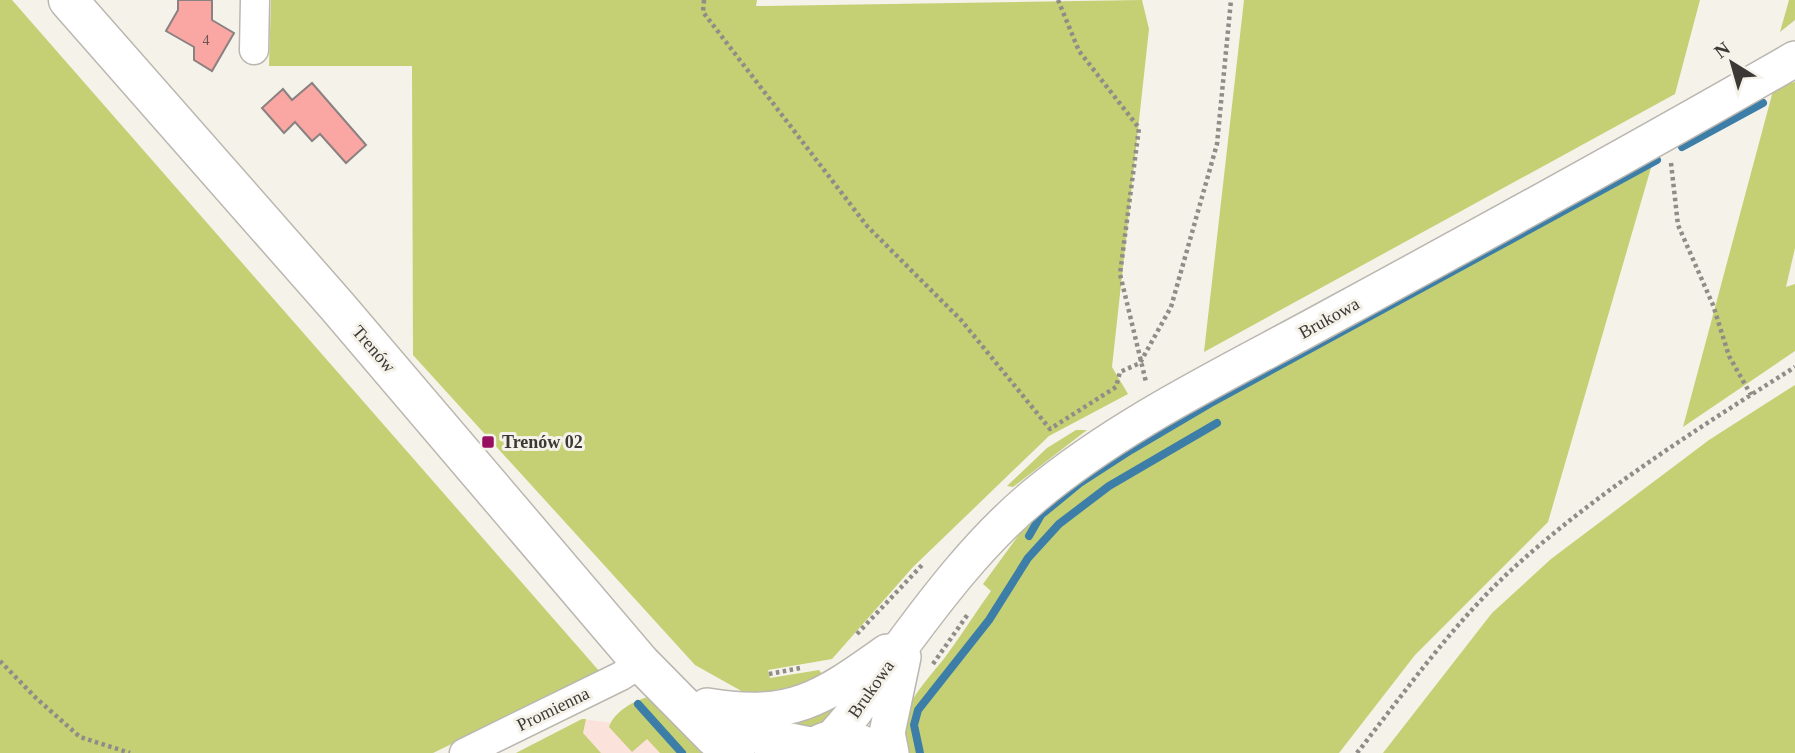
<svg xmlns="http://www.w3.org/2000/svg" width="1795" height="753" font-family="'Times New Roman',serif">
	<rect width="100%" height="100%" fill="#f5f2ea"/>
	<path fill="#fbe2da" d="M582 719 649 728 670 753H516Z"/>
	<path fill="#c5cf73" d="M0 0H12L600 672 433 753H0Z
		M271 0H757L756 6 1142 0 1149 29 1112 367 1128 394 1049 436 913 567 832 659 768 670 770 678 819 670 825 678 772 693H745L695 665 413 355 412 66H269Z
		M1244 0H1700L1675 94 1204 352Z
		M1789 0H1795V20L1780 32Z
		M1795 82V248L1786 287 1795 284V351L1683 427 1774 87Z
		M1655 154 1548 522 1415 655 1339 753H907C889 711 930 680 951 649 965 630 977 610 991 591L983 584 1034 514 1115 451Z
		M1795 385V753H1383L1492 613 1551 559 1709 440Z
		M1076 430H1087L1013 487 1007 486 1047 448Z
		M648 697 714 753H660L647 739 632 752 609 727C614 712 633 701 648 697Z
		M852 703 811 734 783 719 828 705Z
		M582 719H586L583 733 601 753H516Z"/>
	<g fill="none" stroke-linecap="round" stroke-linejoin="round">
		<path stroke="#3c7ea7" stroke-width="8" d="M1682 147 1763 103
			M1029 536 1041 515 1080 483 1131 450 1209 404 1657 160
			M638 704 682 753
			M920 753 914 725 918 710 989 620 1028 558 1059 524 1109 486 1217 423"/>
	</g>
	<path fill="#faa6a2" stroke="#8a8181" stroke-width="2" d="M178 0H212V20L234 33 212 71 194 60V47L166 31 178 10Z
		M312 83 366 145 346 163 320 134 312 141 295 122 284 133 262 108 283 89 292 100Z"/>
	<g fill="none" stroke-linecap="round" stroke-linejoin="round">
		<defs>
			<path id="minor" d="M254 50 255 0
				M464 753 621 676 641 663"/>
			<path id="tertiary" d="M707 706C791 720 821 699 887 652
				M830 740C856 714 873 684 895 655 936 599 980 541 1034 496 1123 422 1230 372 1332 316 1487 232 1642 147 1795 59
				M891 753 887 733 903 657"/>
			<path id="secondary" d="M68 0 337 306 641 663 714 737 735 753
				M706 713 769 738 813 747
				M807 753C828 733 855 738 877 753"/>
		</defs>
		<use href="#minor" stroke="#bbb7b0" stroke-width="31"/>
		<use href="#tertiary" stroke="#bbb7b0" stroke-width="38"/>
		<use href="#secondary" stroke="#bbb7b0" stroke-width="41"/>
		<path stroke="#908d88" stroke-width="4.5" stroke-dasharray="3.5 3.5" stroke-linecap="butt" d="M704 0 703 12 867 226 961 320 1050 429 1116 387 1120 372 1140 363 1171 307 1217 144 1231 0
			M1058 0 1079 51 1139 128 1120 274 1146 382
			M1671 163 1678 225 1713 305 1729 356 1751 395
			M857 634 923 564
			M0 661 36 698 80 737 130 753
			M933 664 968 614
			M769 674 800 668
			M1357 753C1408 688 1457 618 1519 563 1603 488 1700 427 1795 367"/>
		<use href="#minor" stroke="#fff" stroke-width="28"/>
		<use href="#tertiary" stroke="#fff" stroke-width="35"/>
		<use href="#secondary" stroke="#fff" stroke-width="38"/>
	</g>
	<rect fill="#980e61" stroke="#f5f2ea" stroke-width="2.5" x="481" y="435" width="14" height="14" rx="3.5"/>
	<g text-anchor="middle" stroke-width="6" stroke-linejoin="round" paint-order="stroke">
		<g font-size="14" fill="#6b5451">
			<text x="206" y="45">4</text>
		</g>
		<g font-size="18" fill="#3b3936" stroke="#f5f2ea">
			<text transform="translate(1329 318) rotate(-29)" y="6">Brukowa</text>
			<text transform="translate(374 349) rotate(49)" y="6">Trenów</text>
			<text transform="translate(871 689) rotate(-55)" y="6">Brukowa</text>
			<text transform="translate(553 709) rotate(-26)" y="6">Promienna</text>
		</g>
		<g font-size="18" font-weight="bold" fill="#3b3936" stroke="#f5f2ea" text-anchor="start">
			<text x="502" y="448">Trenów 02</text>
		</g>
	</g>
	<g transform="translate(1732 63) rotate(323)" stroke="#f5f2ea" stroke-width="5" paint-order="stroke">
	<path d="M0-5L12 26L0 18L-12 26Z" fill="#3b3936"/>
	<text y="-10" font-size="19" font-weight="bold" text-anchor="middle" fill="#3b3936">N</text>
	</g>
</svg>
